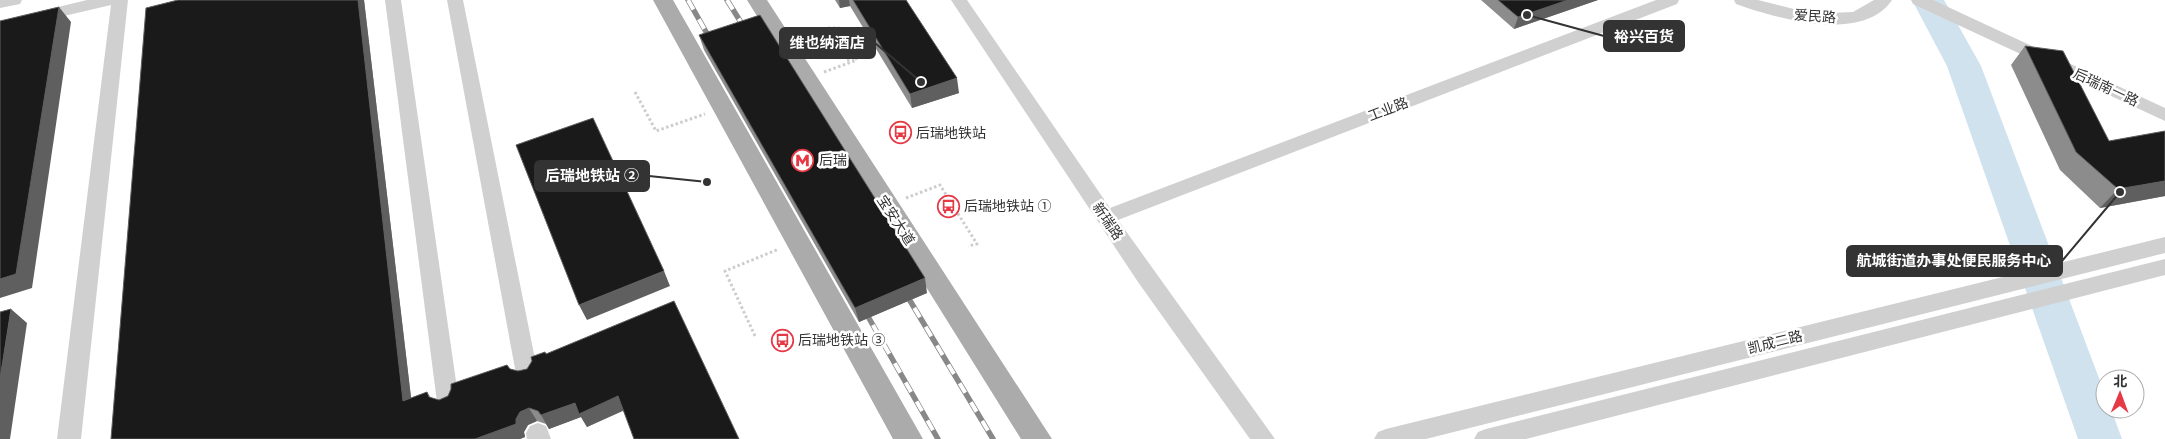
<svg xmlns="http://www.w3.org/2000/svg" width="2165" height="439" font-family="'Nunito Sans','Noto Sans SC',sans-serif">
	<rect width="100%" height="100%" fill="#fff"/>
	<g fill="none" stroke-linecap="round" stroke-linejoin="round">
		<path fill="#cfe2ee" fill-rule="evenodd" d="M1912 0H1944L1981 66 2105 394V409H2111L2122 439H2078L1947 66Z"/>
		<path stroke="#cdcdcd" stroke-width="3" stroke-dasharray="2.5 2.5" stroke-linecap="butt" d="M828 28H839L857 60
			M847 60H854
			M824 72 857 60
			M635 92 656 131 705 114
			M906 198 940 185 977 244 968 246
			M755 336 725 271 779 249"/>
		<path fill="#d0d0d0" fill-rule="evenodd" d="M0 0H22L20 4 0 8Z
			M87 0H128L81 439H57L111 5 0 31V21Z
			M385 0H401L459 402 456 409 448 412 440 409 437 402Z
			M447 0H463L538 374 535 381 527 383 519 381 516 374Z
			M951 0H967L1110 208 1656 0H1679L1677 4 1118 220 1275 439H1250L1138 282Z
			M1734 0H1758L1798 10 1829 13 1853 12 1874 0H1892C1863 44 1775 18 1736 4Z
			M1911 0H1933L2165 108V121L1913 4Z
			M2165 237V253L1426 439H1374L1378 432 1386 429Z
			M2165 259V275L1526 439H1474L1478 432 1486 429Z
			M538 423 546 426 551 439H527L526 433 530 426Z"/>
		<path fill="#ababab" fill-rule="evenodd" d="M653 0H673L923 439H893Z
			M747 0H767L1052 439H1021Z"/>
		<defs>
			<path id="rail" d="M688 0 714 46
				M727 0 747 32
				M903 289 993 439
				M862 306 938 439"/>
		</defs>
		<use href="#rail" stroke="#888" stroke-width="5.5"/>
		<use href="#rail" stroke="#fff" stroke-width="4" stroke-dasharray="11" stroke-linecap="butt"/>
	</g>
	<path fill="#8c8c8c" d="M178 0H364L411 398 427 392 431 398 439 400 510 369 518 371 527 369 546 353 623 410 587 427 581 417 549 429 546 424 537 421 528 425 524 432 525 437 520 439H111Z
		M835 0H906L959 93 912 108 850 6 840 8Z
		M1481 0H1598L1514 29Z
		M699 35 927 293 859 322 704 50Z
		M2025 46 2109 141 2165 196 2100 208 2060 170 2011 65Z"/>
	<path fill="#5f5f5f" d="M358 0H364L413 414 403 401Z
		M839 0H849L850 6 840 8Z
		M1568 0H1598L1514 29 1518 17Z
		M59 7 71 22 32 288 0 298V279Z
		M957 78 959 93 912 108 910 94Z
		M2165 181V196L2100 208 2118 189Z
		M664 271 670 286 587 320 579 305Z
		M925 278 927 293 859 322 855 308Z
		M11 309 27 323 10 439H0V379Z
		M618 396 625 410 587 427 581 417 549 429 541 415 575 403Z
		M529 408 537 421 528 425 524 432 525 437 520 439H475L516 419 520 412Z"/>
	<path fill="#1a1a1a" stroke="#5f5f5f" d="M178 0H358L403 401 427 392 429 397 439 400 448 396 451 389V384L507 365 510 369 518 371 527 369 532 361 531 357 545 352 546 354 674 301 739 439H634L618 396 579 414 575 403 541 415 538 411 529 408 520 412 516 419V424L475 439H111L146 8Z
		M853 0H906L957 78 910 94Z
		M1498 0H1568L1518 17Z
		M59 7 16 274 0 279V21Z
		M760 15 925 278 855 308 699 35Z
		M2025 46 2063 51 2109 141 2165 131V181L2118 189 2076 152Z
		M593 118 664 271 579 305 516 145Z
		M11 309 0 379V312Z"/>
	<defs>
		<symbol id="bus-ring" viewBox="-11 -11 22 22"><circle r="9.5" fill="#fff" stroke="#e63946" stroke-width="1.5"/><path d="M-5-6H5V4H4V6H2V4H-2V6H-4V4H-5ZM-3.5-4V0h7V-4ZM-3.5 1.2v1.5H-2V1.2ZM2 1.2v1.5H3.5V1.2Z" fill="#e63946"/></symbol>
		<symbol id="metro-ring" viewBox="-11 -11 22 22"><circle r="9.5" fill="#fff" stroke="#e63946" stroke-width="1.5"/><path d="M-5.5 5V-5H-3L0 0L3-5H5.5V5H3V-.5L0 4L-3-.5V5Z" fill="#e63946"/></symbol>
	</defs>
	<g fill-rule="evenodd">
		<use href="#bus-ring" x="888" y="120" width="25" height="25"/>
		<use href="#metro-ring" x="790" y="148" width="25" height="25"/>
		<use href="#bus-ring" x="936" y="194" width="25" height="25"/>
		<use href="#bus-ring" x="770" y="328" width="25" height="25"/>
	</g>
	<g text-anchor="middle" stroke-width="5" stroke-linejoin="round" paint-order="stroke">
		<g font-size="14" fill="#333" stroke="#fff">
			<text transform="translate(1815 16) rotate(4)" y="5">爱民路</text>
			<text transform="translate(2106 87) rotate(25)" y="5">后瑞南一路</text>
			<text transform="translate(1388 109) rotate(-21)" y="5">工业路</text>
			<text transform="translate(896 220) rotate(57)" y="5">宝安大道</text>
			<text transform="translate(1108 221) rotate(56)" y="5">新瑞路</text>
			<text transform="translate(1775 342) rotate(-14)" y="5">凯成二路</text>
		</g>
		<g font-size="14" fill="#333" stroke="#fff" text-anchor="start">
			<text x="916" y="138">后瑞地铁站</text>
			<text x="819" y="165">后瑞</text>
			<text x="964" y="211">后瑞地铁站 ①</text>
			<text x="798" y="345">后瑞地铁站 ③</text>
		</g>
	</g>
	<path fill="none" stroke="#333" stroke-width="2" d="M1527 15L1604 36M921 82L875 43M707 182L649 176M2120 192L2062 261"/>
	<g fill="#333" stroke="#fff" stroke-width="2">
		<circle cx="1527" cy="15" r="5"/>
		<circle cx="921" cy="82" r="5"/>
		<circle cx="707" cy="182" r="5"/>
		<circle cx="2120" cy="192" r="5"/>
	</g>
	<g fill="#333" stroke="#333" stroke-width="2">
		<rect x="1604" y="21" width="80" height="30" rx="5"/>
		<rect x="780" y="28" width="95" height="30" rx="5"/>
		<rect x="535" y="161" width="114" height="30" rx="5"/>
		<rect x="1847" y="246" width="215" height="30" rx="5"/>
	</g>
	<g font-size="15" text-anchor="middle" font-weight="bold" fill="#fff">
		<text x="1644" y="42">裕兴百货</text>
		<text x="827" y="48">维也纳酒店</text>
		<text x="592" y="181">后瑞地铁站 ②</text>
		<text x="1954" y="266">航城街道办事处便民服务中心</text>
	</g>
	<g transform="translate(2120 394) rotate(1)"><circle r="24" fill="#ffffff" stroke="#adadad"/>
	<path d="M0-4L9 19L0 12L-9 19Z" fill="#e63946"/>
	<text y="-8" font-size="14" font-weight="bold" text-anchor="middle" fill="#333333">北</text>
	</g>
</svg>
